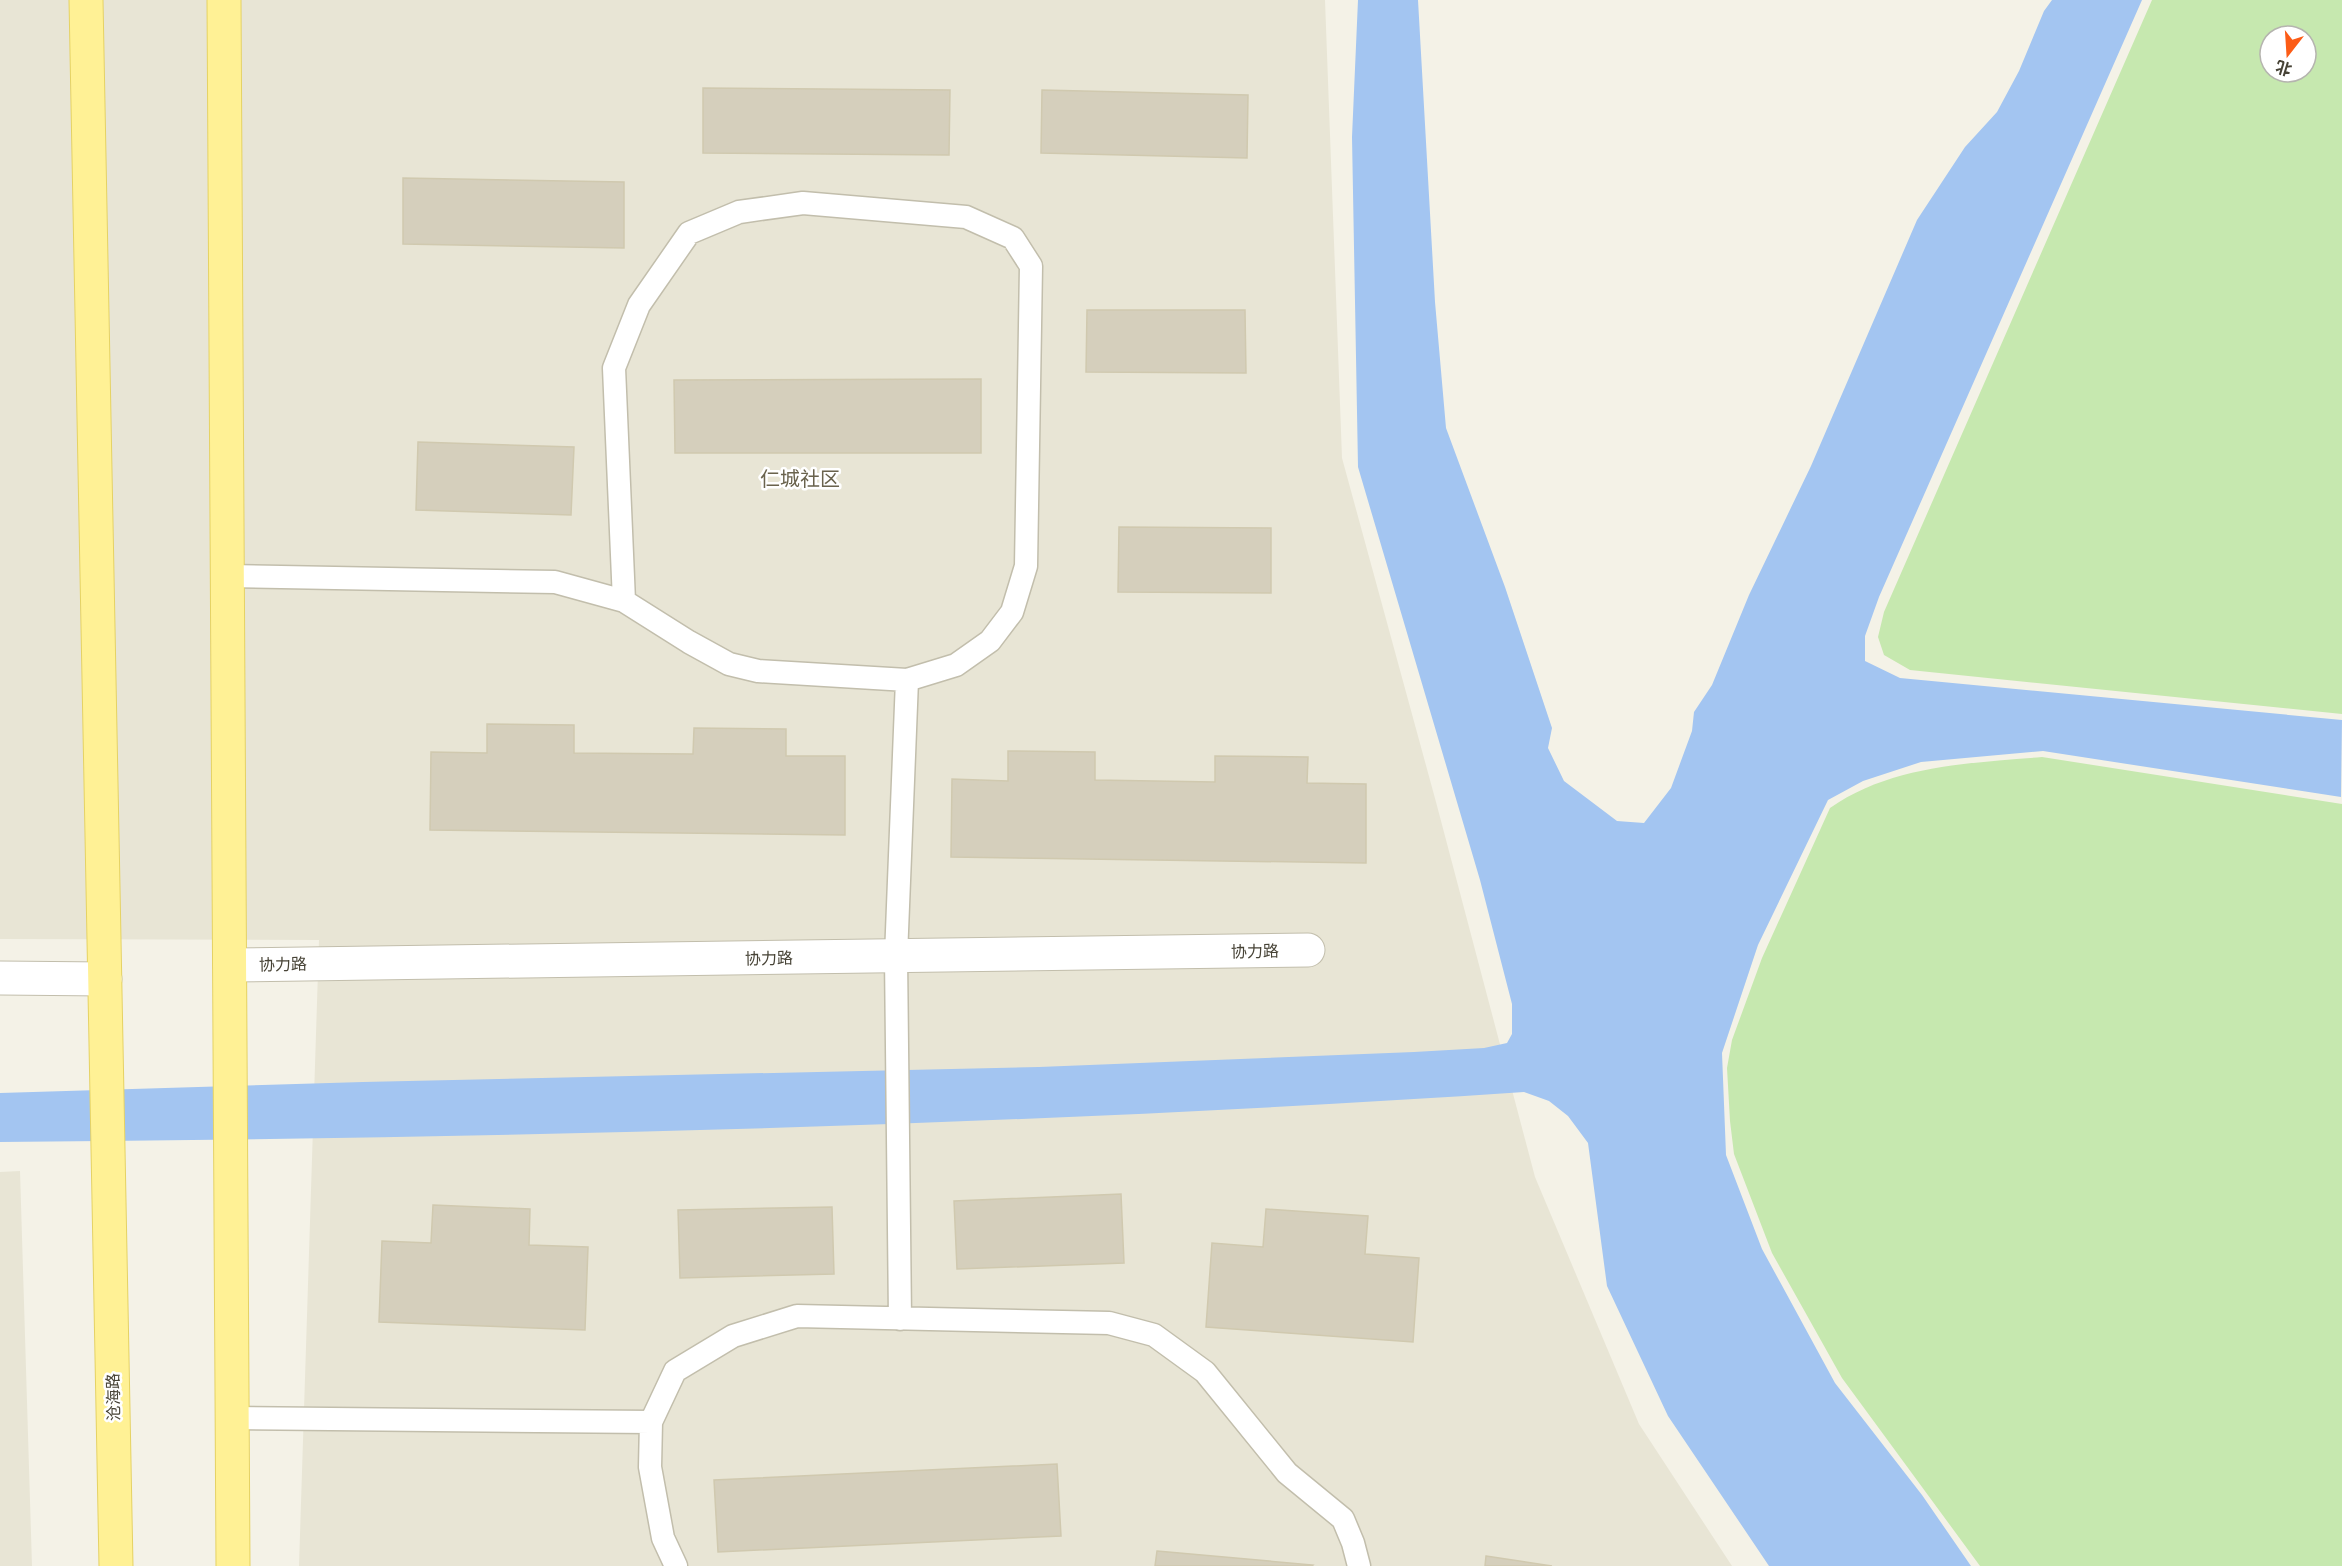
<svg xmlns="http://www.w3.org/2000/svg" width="2342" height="1566" font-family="'Titillium Web','Noto Sans SC',sans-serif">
	<rect width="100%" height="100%" fill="#f4f2e7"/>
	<path fill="#e8e5d5" d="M0 0H1325L1342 458 1436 802 1535 1177 1639 1424 1732 1566H299L319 940 0 939Z
		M20 1171 32 1566H0V1172Z"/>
	<path fill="#c6e8af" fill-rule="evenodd" d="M2152 0H2342V714L1910 670 1884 655 1878 637 1884 612ZM2270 36H2306V72H2270Z
		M2042 757 2342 804V1566H1980L1842 1378 1772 1253 1734 1154 1730 1121 1727 1068 1732 1040 1762 958 1830 808C1891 765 1971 763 2042 757Z"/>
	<path fill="#a3c5f1" d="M1358 0H1418L1435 302 1446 428 1505 587 1552 728 1548 748 1564 781 1617 821 1644 823 1671 788 1692 731 1694 712 1712 685 1749 595 1811 466 1917 220 1965 147 1997 112 2019 71 2044 11 2052 0H2142L1879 597 1865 636V661L1900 678 2342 720 2341 797 2043 751 1921 762 1863 781 1828 800 1758 945 1722 1053 1726 1155 1762 1249 1835 1383 1922 1495 1971 1566H1769L1668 1416 1607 1286 1588 1143 1568 1116 1549 1101 1524 1092C1017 1126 508 1138 0 1142V1093L363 1082 1039 1067 1414 1052 1484 1048 1507 1043 1512 1034V1004L1480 880 1358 467 1352 137Z"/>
	<path fill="#d5cfbc" stroke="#d0c9af" stroke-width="1.5" d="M703 88 950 90 949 155 703 153Z
		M1042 90 1248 95 1247 158 1041 153Z
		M403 178 624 182V248L403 244Z
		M1087 310H1245L1246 373 1086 372Z
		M981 379V453H675L674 380Z
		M418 442 574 447 571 515 416 510Z
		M1119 527 1271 528V593L1118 592Z
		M487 724 574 725V753L693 754 694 728 786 729V756H845V835L430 830 431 752 487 753Z
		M1008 751 1095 752V780L1215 782V756L1308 757 1307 783 1366 784V863L951 857 952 779 1008 781Z
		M1121 1194 1124 1263 957 1269 954 1201Z
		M433 1205 530 1209 529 1245 588 1247 585 1330 379 1322 382 1241 431 1243Z
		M832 1207 834 1274 680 1278 678 1210Z
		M1266 1209 1368 1216 1365 1254 1419 1258 1413 1342 1206 1327 1212 1243 1263 1247Z
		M1057 1464 1061 1536 718 1552 714 1480Z
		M1157 1551 1313 1565 1312 1566H1155Z
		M1486 1556 1552 1566H1485Z"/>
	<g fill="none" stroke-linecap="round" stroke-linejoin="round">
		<defs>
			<path id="service" d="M227 576 555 582 624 601 689 642 729 664 758 671 907 680 956 665 990 641 1012 612 1026 566 1031 266 1013 238 966 217 803 203 739 212 689 233 639 305 614 368 624 601
				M900 1319 896 956 907 680
				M232 1418 651 1422
				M676 1566 663 1538 650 1467 651 1422 675 1371 733 1336 797 1316 1109 1323 1154 1335 1205 1372 1287 1473 1343 1519 1353 1543 1359 1566"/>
			<path id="minor" d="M230 965 1308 950
				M0 978 105 979"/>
			<path id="primary" d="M86 0 116 1566
				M224 0 233 1566"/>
		</defs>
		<use href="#service" stroke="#c2beac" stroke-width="25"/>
		<use href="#minor" stroke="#c2beac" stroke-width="35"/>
		<use href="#primary" stroke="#e5d264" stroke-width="35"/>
		<use href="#service" stroke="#fff" stroke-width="22"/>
		<use href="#minor" stroke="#fff" stroke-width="33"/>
		<use href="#primary" stroke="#fff195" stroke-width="33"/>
	</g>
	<g text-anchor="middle" stroke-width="5" stroke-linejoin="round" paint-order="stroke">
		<g font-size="16" fill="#474336" stroke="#fff">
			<text transform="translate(1255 951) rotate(-1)" y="6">协力路</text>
			<text transform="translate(769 958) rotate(-1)" y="6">协力路</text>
			<text transform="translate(283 964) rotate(-1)" y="6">协力路</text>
			<text transform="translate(113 1397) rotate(-91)" y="6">沧海路</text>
		</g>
		<g font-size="20" fill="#6a634d" stroke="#fff">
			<text x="800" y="486">仁城社区</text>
		</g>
	</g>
	<g transform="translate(2288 54) rotate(197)"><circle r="28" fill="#ffffff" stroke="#b5b4af" stroke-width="1.5"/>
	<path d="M0-4.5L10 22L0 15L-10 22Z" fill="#fc5c16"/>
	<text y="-9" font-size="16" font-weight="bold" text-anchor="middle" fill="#474336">北</text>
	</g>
</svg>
